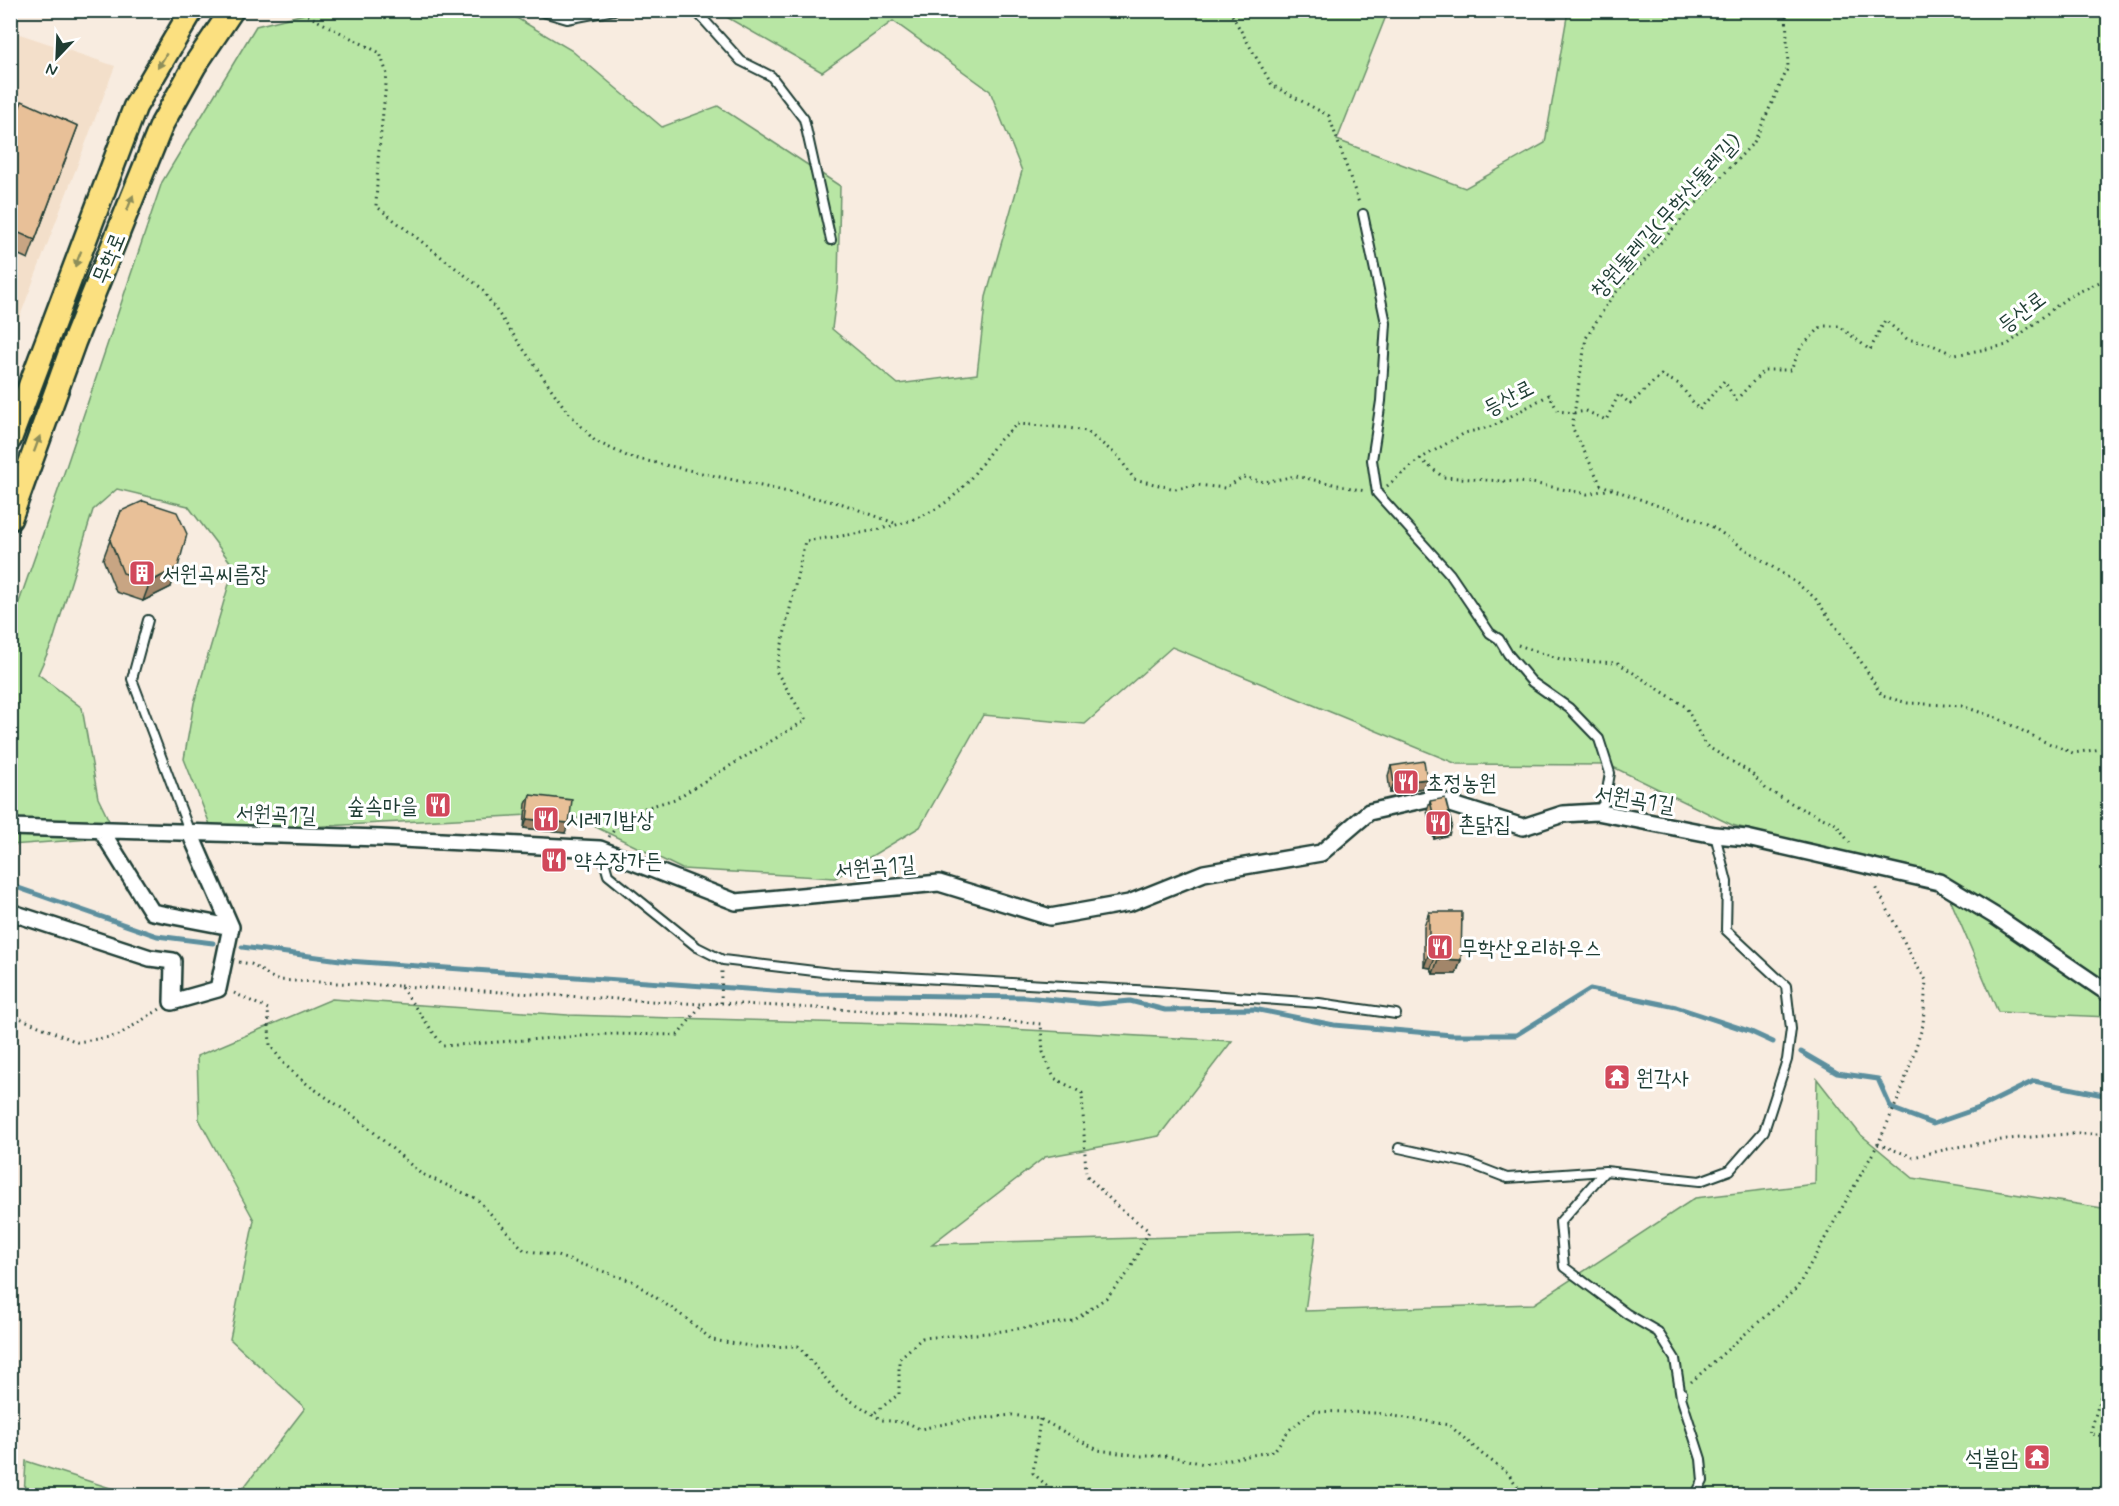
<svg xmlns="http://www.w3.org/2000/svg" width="2119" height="1506" font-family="Mynerve,'Poor Story',sans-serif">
	<rect width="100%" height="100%" fill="#f8ece0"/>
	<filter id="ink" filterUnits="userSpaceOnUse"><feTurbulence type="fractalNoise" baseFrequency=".0167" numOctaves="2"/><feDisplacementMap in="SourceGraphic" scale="12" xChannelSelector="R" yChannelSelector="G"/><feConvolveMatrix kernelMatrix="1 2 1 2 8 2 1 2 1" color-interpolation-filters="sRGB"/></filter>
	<g filter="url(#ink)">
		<path fill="#f3dfca" d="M11 31 115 66 11 340Z"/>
		<path fill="#b8e6a4" stroke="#6c926c" stroke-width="1.5" d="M316 11H505L571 50 662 127 718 106 840 186 838 282 832 329 898 384 977 374 986 297 1022 171 990 91 893 21 822 72 716 11H1388L1337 140 1465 188 1545 143 1568 11H2108V1017L1998 1012 1942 880 1732 825 1609 765 1457 764 1172 647 1085 724 983 715 920 827 835 878 682 869 567 813 213 832 184 759 194 703 234 567 188 506 117 489 93 510 53 641 38 674 82 708 98 798 117 837 11 845V625L61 482 162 182 256 26Z
			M332 999 568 1015 956 1026 1232 1041 1159 1136 1045 1157 932 1244 1316 1233 1305 1311 1534 1304 1695 1198 1815 1184 1817 1079 1860 1134 1913 1178 2108 1209V1495H238L305 1408 230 1339 254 1220 199 1119 197 1056Z
			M26 1461 132 1495H24Z"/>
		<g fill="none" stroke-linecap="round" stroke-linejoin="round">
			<path stroke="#5b8f9e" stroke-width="5" d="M10 885 157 936 213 943
				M242 947 348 961 816 994 1025 997 1098 1004 1130 1001 1165 1010 1254 1009 1334 1025 1452 1035H1516L1590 989 1676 1007 1749 1031 1773 1042
				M1801 1052 1837 1073 1878 1079 1891 1108 1933 1124 1979 1108 2034 1081 2108 1096"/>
			<defs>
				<path id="lane" d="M536 10 567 19 614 10
					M685 10 696 11 741 61 771 76 804 119 831 240
					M1363 214 1386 323 1381 401 1372 460 1377 493 1450 574 1490 633 1499 639 1508 654 1532 682 1569 708 1599 739 1610 773 1605 802 1597 812
					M148 620 132 679 190 833
					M601 850 608 875 697 947 723 960 831 973 1154 991 1319 1003 1396 1014
					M1399 1148 1468 1163 1507 1178 1605 1171
					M1682 1393 1681 1397 1701 1459 1703 1481 1695 1496
					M1681 1397 1675 1359 1658 1332 1627 1314 1564 1267 1560 1222 1605 1171 1700 1181 1730 1170 1764 1131 1787 1060 1791 1029 1786 986 1726 930 1727 882 1715 835"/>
				<path id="street" d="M10 827 381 838 600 849 736 902 939 883 1050 917 1129 903 1204 873 1321 853 1369 812 1431 798 1523 827 1563 814 1597 812 1715 835 1747 838 1939 882 1995 916 2108 993
					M101 830 152 912 231 927
					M10 912 150 958 173 961 172 1002 218 989 231 927 190 833"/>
				<path id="primary" d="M10 439 135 107 192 10
					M10 519 74 342 162 124 195 65 232 10"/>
			</defs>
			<use href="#lane" stroke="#1f3d34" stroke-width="12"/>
			<use href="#street" stroke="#1f3d34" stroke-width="20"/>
			<use href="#primary" stroke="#1f3d34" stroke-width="27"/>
			<path stroke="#1f3d34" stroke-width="3" stroke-dasharray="1.5 4.5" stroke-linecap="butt" d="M297 10 380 53 387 74 378 160 376 206 480 287 566 410 595 441 629 457 843 504 897 524
				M1229 10 1272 85 1329 116 1359 203
				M1786 10 1788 68 1754 142 1688 212 1611 298 1586 338 1572 427 1601 485 1708 524 1795 582 1815 598 1862 663 1882 696 1908 703 1962 706 1997 718 2043 741 2073 753 2108 748
				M1420 459 1443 477 1532 483 1587 494 1611 489
				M1387 486 1420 459 1465 433 1493 426 1549 395 1558 411 1573 413 1586 411 1606 420 1619 394 1630 404 1661 375 1679 384 1699 410 1724 381 1736 400 1764 370H1791L1801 347 1822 326H1839L1870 350 1885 320 1907 339 1930 344 1955 355 2007 345 2068 297 2108 278
				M1518 645 1563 660 1618 663 1686 707 1705 745 1751 773 1766 789 1800 808 1836 824 1852 846
				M609 837 625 814 675 799 806 720 776 671 805 541C853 534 920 529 957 493 973 478 983 460 997 443 1003 436 1011 430 1017 424L1069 428 1086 431 1118 456 1134 479 1175 489 1197 485 1225 488 1243 477 1264 482 1296 476 1365 491
				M239 962 251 964 276 980 400 986 443 1046 609 1034 678 1035 702 1004 721 1003 949 1015 1041 1024 1043 1052 1054 1078 1082 1093 1086 1175 1117 1206 1149 1231 1129 1272 1106 1298 1073 1321 988 1333 922 1338 899 1359V1394L873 1414
				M400 986 701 1004
				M234 993 268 1009 270 1045 285 1065 307 1084 362 1122 420 1173 477 1199 524 1250 557 1256 632 1281 687 1319 712 1340 756 1347 798 1346 837 1392 882 1420 908 1423 920 1429 964 1420 1012 1415 1040 1419 1098 1450 1141 1456H1169L1204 1464 1274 1451 1289 1430 1313 1411 1376 1413 1449 1425 1482 1454 1508 1473 1524 1496
				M721 1003 722 971
				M10 1014 77 1042 117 1036 160 1009
				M1878 1144 1913 1157 1957 1147 2008 1139 2068 1134H2108
				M1691 1382 1797 1288 1878 1144 1900 1095 1923 1025 1926 980 1915 963 1875 885
				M2108 1388 2102 1392 2090 1434 2108 1436
				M1040 1419 1033 1473 1058 1496"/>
			<use href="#lane" stroke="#fff" stroke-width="8"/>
			<use href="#street" stroke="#fff" stroke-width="15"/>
			<use href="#primary" stroke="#fbe080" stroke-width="22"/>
		</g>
		<path fill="#c8a583" stroke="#1f3d34" stroke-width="1.5" d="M78 126 28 259 10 251V133Z
			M121 511 171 587 143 601 116 592 103 559Z
			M1391 766 1427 779 1423 788 1390 793 1388 776Z
			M530 795 565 833 524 828 526 804Z
			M1430 801 1449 835 1434 839 1427 811Z
			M1429 912 1461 960 1456 974H1433L1431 968 1424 967V926Z"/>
		<path fill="#a2866a" stroke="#1f3d34" stroke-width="1.5" d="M178 567 171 587 143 601 150 582Z
			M1427 779 1423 788 1390 793 1394 783Z
			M527 819 569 823 565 833 524 828Z
			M1452 825 1449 835 1434 839 1437 829Z
			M1429 953H1437L1431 968 1424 967Z
			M1438 959 1461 960 1456 974H1433Z"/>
		<path fill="#e8c098" stroke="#1f3d34" stroke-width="1.5" d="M22 101 78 126 35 240 10 229V133Z
			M143 501 177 512 187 534 178 567 150 582 123 573 110 540 121 511Z
			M1424 761 1427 779 1394 783 1391 766Z
			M530 795 572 800 569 823 527 819Z
			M1445 798 1452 825 1437 829 1430 801Z
			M1429 912H1462L1461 960 1438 959 1437 953H1429Z"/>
		<defs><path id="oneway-solid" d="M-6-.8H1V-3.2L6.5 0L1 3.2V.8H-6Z" transform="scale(1.5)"/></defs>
		<g fill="#8d8e5a">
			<use href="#oneway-solid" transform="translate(162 61) rotate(121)"/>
			<use href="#oneway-solid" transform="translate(130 203) rotate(-68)"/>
			<use href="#oneway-solid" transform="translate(78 259) rotate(111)"/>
			<use href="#oneway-solid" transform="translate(37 444) rotate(-70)"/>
		</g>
	</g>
	<defs>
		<symbol id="building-square" viewBox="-11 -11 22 22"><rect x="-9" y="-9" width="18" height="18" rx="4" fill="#d1495b" stroke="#fff"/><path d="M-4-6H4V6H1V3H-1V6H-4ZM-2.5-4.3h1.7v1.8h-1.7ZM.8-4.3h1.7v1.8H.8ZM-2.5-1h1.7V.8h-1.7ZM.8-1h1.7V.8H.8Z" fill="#fff"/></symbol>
		<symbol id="restaurant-square" viewBox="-11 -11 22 22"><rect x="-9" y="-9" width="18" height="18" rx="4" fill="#d1495b" stroke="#fff"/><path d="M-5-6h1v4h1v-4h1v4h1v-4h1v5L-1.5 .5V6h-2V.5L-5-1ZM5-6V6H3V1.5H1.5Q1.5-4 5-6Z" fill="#fff"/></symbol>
		<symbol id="temple-square" viewBox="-11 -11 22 22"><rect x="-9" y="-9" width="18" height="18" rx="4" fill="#d1495b" stroke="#fff"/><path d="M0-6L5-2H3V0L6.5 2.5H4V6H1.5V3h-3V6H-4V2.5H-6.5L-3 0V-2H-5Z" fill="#fff"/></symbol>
	</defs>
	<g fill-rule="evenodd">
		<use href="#building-square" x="127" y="558" width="30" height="30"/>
		<use href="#restaurant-square" x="1391" y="767" width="30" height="30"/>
		<use href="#restaurant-square" x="423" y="790" width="30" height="30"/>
		<use href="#restaurant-square" x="531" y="804" width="30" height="30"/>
		<use href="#restaurant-square" x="1423" y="808" width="30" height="30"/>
		<use href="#restaurant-square" x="539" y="845" width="30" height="30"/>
		<use href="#restaurant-square" x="1425" y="932" width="30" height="30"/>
		<use href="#temple-square" x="1602" y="1062" width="30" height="30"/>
		<use href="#temple-square" x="2022" y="1442" width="30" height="30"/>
	</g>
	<g text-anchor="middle" stroke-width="6" stroke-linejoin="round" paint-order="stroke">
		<g font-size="22" fill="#1f3d34" stroke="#fff">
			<text transform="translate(1665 215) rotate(-48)" y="8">창원둘레길(무학산둘레길)</text>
			<text transform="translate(108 258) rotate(-68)" y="8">무학로</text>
			<text transform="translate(2021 311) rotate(-37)" y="8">등산로</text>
			<text transform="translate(1508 397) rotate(-27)" y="8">등산로</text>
			<text transform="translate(1635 798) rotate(9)" y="8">서원곡1길</text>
			<text transform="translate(276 813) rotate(2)" y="8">서원곡1길</text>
			<text transform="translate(875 866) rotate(-5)" y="8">서원곡1길</text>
		</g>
		<g font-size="22" fill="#1f3d34" stroke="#fff" text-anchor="start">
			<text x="162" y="581">서원곡씨름장</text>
			<text x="1426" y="790">초정농원</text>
			<text x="418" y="813" text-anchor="end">숲속마을</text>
			<text x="566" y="827">시레기밥상</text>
			<text x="1458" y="831">촌닭집</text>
			<text x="574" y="868">약수장가든</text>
			<text x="1460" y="955">무학산오리하우스</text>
			<text x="1636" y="1085">원각사</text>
			<text x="2018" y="1465" text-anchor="end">석불암</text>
		</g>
	</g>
	<rect width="2119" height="1506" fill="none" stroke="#fff" stroke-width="36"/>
	<rect x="18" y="18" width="2083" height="1470" fill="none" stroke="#1f3d34" stroke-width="2" filter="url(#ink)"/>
	<g transform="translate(57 57) rotate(203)" stroke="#ffffff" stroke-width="4.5" paint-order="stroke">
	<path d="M0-4.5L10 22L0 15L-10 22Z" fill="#1f3d34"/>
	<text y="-9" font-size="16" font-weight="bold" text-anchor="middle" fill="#1f3d34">N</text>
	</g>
</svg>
